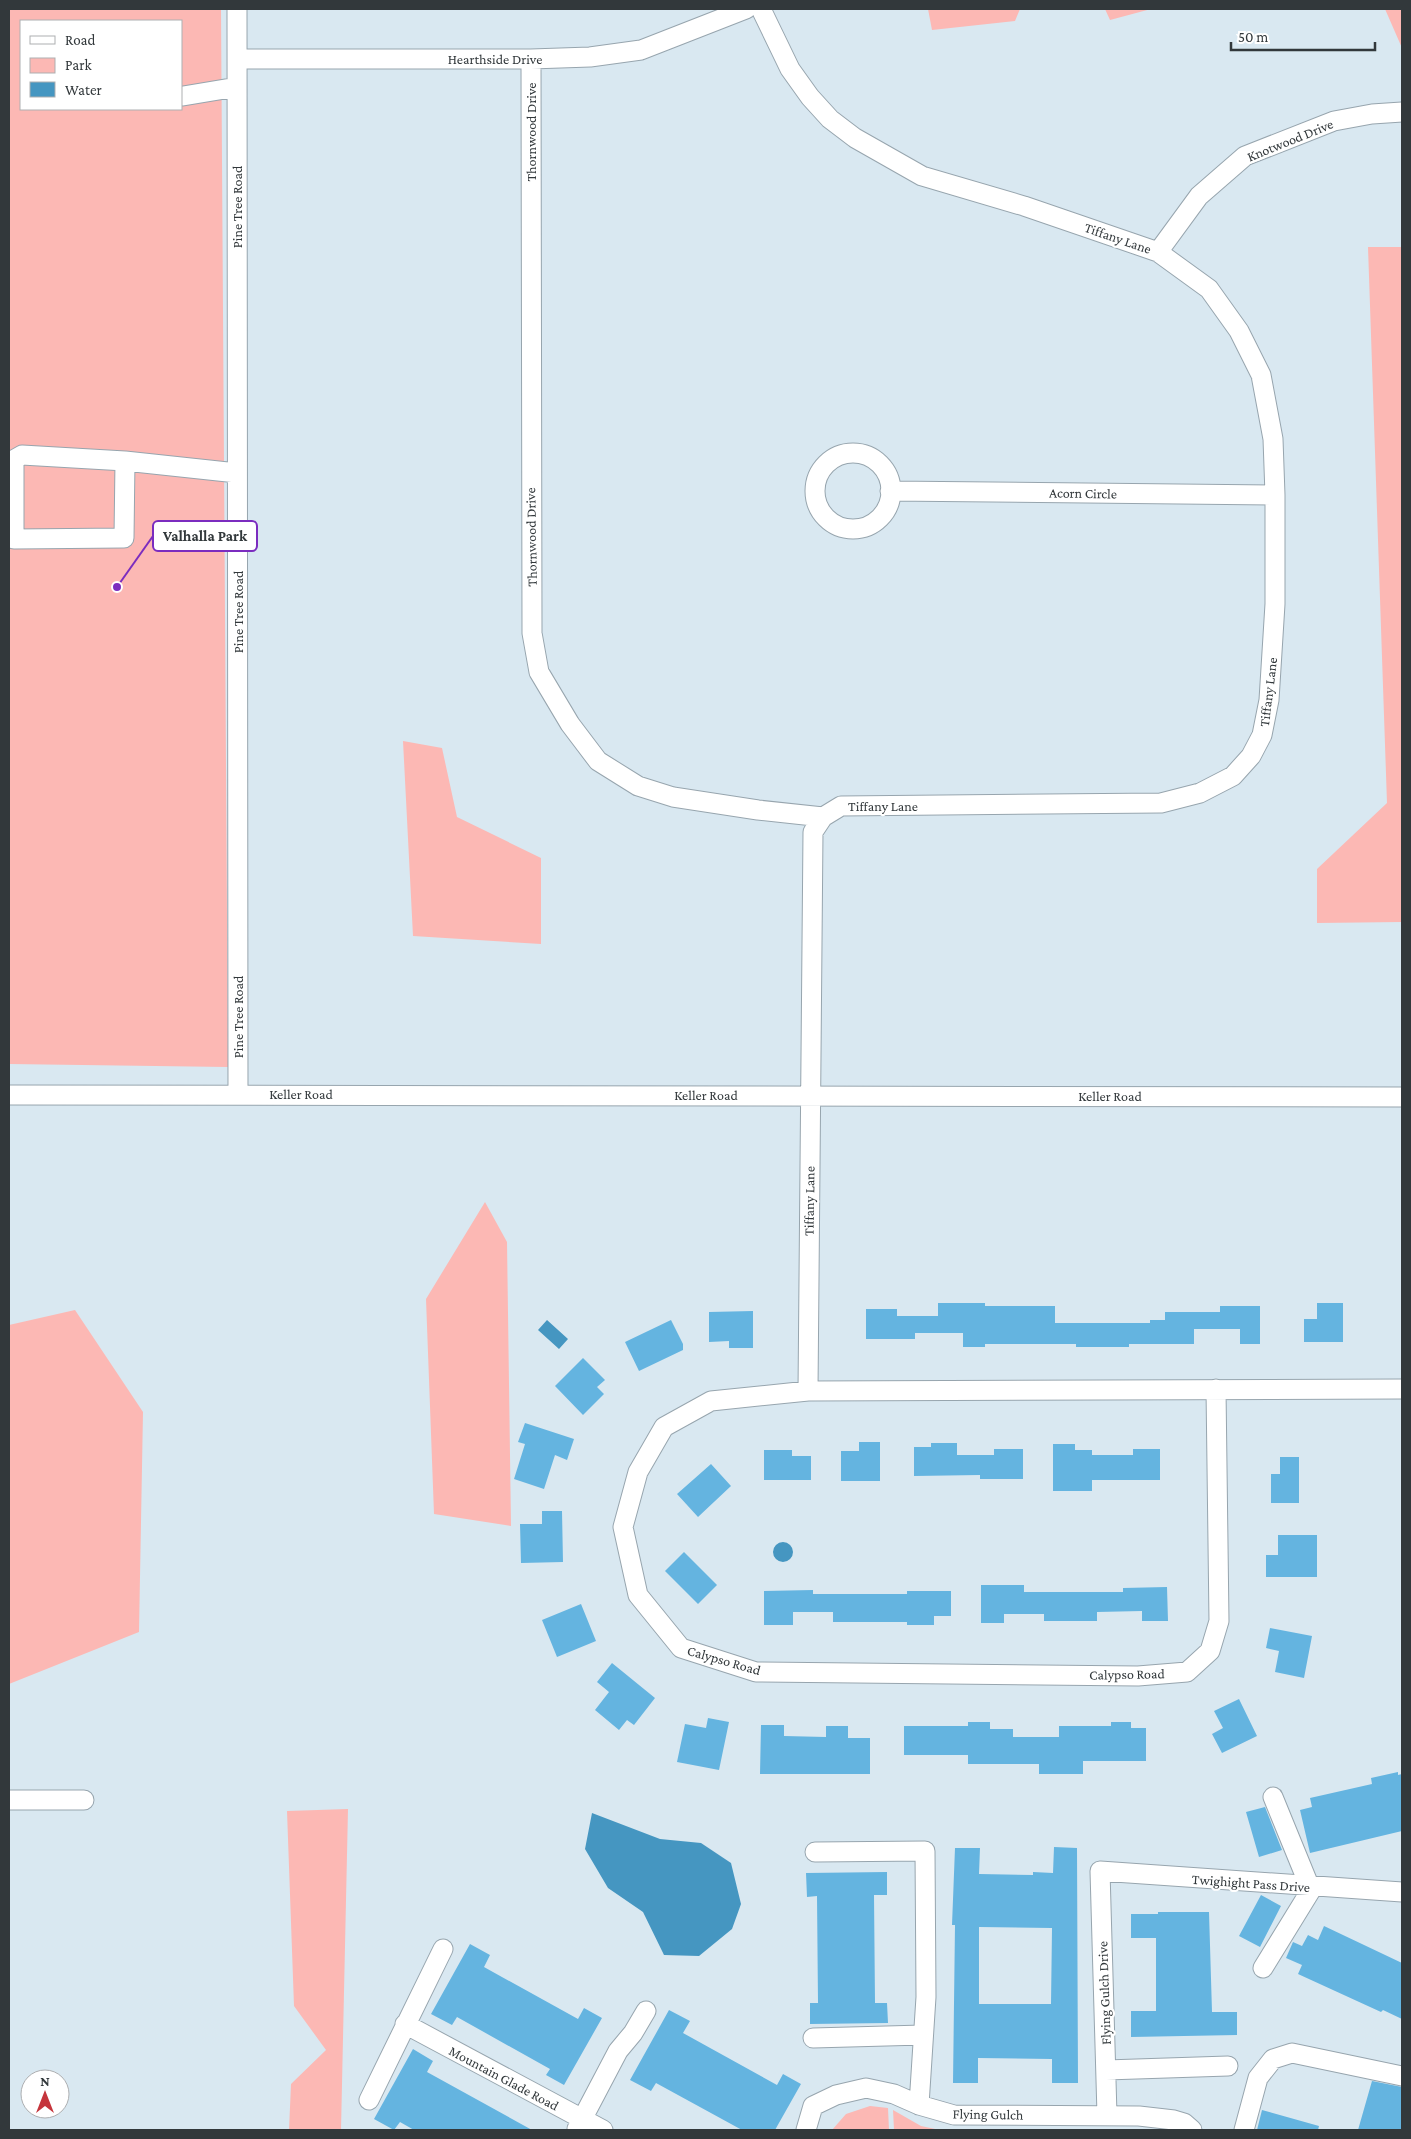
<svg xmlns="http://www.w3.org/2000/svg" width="1411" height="2139" font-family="'Crimson Pro',serif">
	<rect width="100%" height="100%" fill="#d9e8f1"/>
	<path fill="#fcb8b4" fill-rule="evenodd" d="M9 9H221L228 1067 9 1064ZM21 21H181V109H21Z
		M928 9H1020L1015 21 932 30Z
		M1105 9H1151L1110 20Z
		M1385 9H1402V48Z
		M1368 247H1402V922L1317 923V869L1387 803Z
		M403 741 442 748 457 817 541 858V944L413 936Z
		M485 1202 507 1242 511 1526 434 1514 426 1299Z
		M75 1310 143 1412 139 1632 9 1684V1325Z
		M348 1809 341 2130H289L291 2084 326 2050 294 2006 287 1811Z
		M870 2106 888 2108 889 2130H832L846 2114Z
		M893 2110 921 2126 940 2130H894Z"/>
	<path fill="#4596c1" d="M547 1320 568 1339 559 1349 538 1330Z
		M773 1552a10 10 0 1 1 20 0a10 10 0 1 1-20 0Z
		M592 1813 660 1839 701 1843 731 1863 741 1904 732 1929 699 1956 664 1955 643 1912 608 1888 585 1849Z"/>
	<path fill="#64b4e0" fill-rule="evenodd" d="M938 1303H985V1306H1055V1323H1150V1320H1165V1312H1220V1306H1260V1344H1240V1329H1194V1344H1129V1347H1076V1344H985V1347H963V1333H915V1339H866V1309H897V1316H938Z
		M1317 1303H1343V1342H1304V1319H1317Z
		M753 1311V1348H729V1341L709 1342V1312Z
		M671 1320 683 1344V1350L639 1371 625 1342Z
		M583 1358 605 1380 597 1387 604 1394 583 1415 555 1386Z
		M525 1423 574 1439 567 1460 555 1455 544 1489 514 1479 525 1444 518 1442Z
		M859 1442H880V1481H841V1451H859Z
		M931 1443H957V1455H994V1449H1023V1479H980V1475L914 1476V1447H931Z
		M1053 1444H1075V1450H1092V1455H1133V1449H1160V1480H1092V1491H1053Z
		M764 1450H792V1456H811V1480H764Z
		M1280 1457H1299V1503H1271V1474H1280Z
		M711 1464 731 1486 698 1517 677 1494Z
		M542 1511H562L563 1562 521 1563 520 1524H542Z
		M1278 1535H1317V1577H1266V1555H1278Z
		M684 1552 717 1585 698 1604 665 1571Z
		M981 1585H1024V1592H1123V1588L1167 1587 1168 1621H1142V1611L1097 1612V1621H1044V1614H1004V1623H981Z
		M813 1590V1594H907V1591H951V1616H934V1625H907V1622H833V1612H793V1625H764V1591Z
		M581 1604 596 1641 557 1657 542 1620Z
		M1270 1628 1312 1636 1304 1678 1275 1672 1279 1651 1266 1648Z
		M612 1663 655 1698 634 1725 627 1720 619 1730 595 1710 609 1692 597 1682Z
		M1239 1699 1257 1736 1222 1753 1212 1734 1223 1728 1214 1711Z
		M708 1718 729 1722 719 1770 677 1762 685 1724 706 1728Z
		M968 1722H990V1729H1013V1737H1059V1726H1111V1722H1131V1728H1146V1761H1083V1774H1039V1764H968V1755H904V1726H968Z
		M761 1725H784V1736L826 1737V1726H848V1738H870V1774H760Z
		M1398 1772V1775L1402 1774V1831L1310 1853 1300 1810 1312 1807 1310 1798 1372 1784 1371 1778Z
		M1265 1807 1282 1850 1259 1857 1246 1812Z
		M1054 1847 1077 1848 1078 2083H1052V2059L978 2058V2083H953L955 1925H952L955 1848H980L979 1874 1033 1875V1872L1053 1873ZM979 1927 1052 1928 1051 2004H979Z
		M887 1872V1895H874L875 2003H887L888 2023 810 2024V2003H818L817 1896 807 1897 806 1873Z
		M1261 1895 1281 1906 1260 1947 1239 1936Z
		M1158 1912H1209L1212 2012H1237V2035L1131 2037V2011H1156V1938H1131V1914H1158Z
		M1324 1926 1402 1963V2019L1383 2010 1381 2012 1298 1974 1302 1965 1286 1958 1293 1942 1302 1946 1308 1935 1318 1940Z
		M470 1944 490 1955 484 1967 578 2019 584 2008 602 2018 564 2085 546 2075 550 2069 457 2017 452 2025 431 2014Z
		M669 2010 690 2021 683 2033 777 2085 783 2074 801 2084 775 2130H742L656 2083 651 2091 630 2080Z
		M413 2049 433 2061 427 2072 532 2130H414L400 2122 394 2130 374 2119Z
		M1372 2081 1402 2087V2130H1358Z
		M1262 2110 1319 2126 1318 2130H1257Z"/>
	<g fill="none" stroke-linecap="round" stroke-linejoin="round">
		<defs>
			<path id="minor" d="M237 9 238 1094
				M761 9 790 69 810 97 830 119 855 138 922 176 1024 206 1158 252 1209 289 1239 331 1261 375 1273 439 1275 495V604L1269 700 1262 735 1251 756 1233 776 1200 793 1161 803 841 806 823 817 813 832 808 1391
				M237 59H531L590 57 641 50 746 9
				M531 59 532 633 539 672 570 724 598 761 638 786 673 797 758 810 823 817
				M183 96 237 87
				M1158 252 1199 196 1245 156 1334 121 1372 114 1402 112
				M815 491a38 38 0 1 1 76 0a38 38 0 1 1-76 0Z
				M125 461 124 538 14 539V465L15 459 22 455 125 461 237 473
				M890 491 1275 495
				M9 1095 1402 1097
				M1216 1389 1219 1621 1210 1651 1187 1672 1138 1676 756 1672 681 1648 638 1595 623 1527 638 1472 664 1427 711 1401 808 1391 1402 1389
				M9 1800H84
				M815 1852 925 1851 926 1997 919 2105
				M1263 1968 1311 1890 1273 1797
				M405 2024 603 2130
				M813 2038 923 2035
				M1106 2070 1228 2066
				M369 2100 443 1949
				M1107 2115 1100 1871 1402 1892
				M577 2129 618 2051 633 2033 646 2011
				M806 2130 813 2106 836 2095 866 2088 894 2094 919 2105 954 2115 1139 2116 1174 2120 1184 2123 1192 2130
				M1244 2130 1258 2078 1273 2059 1292 2053 1402 2076"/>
		</defs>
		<use href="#minor" stroke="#97a5ae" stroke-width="21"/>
		<use href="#minor" stroke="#fff" stroke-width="19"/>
	</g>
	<g text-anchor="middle" stroke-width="4.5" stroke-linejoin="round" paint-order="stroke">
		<g font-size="14" fill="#32383b" stroke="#fff">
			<text x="495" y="64">Hearthside Drive</text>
			<text transform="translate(531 132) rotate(-90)" y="5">Thornwood Drive</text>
			<text transform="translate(1290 140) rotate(-22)" y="5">Knotwood Drive</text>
			<text transform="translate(237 207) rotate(-90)" y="5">Pine Tree Road</text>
			<text transform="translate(1118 238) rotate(19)" y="5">Tiffany Lane</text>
			<text transform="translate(1083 493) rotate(1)" y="5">Acorn Circle</text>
			<text transform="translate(531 537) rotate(-91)" y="5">Thornwood Drive</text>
			<text transform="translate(238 612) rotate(-90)" y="5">Pine Tree Road</text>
			<text transform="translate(1268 692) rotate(-83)" y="5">Tiffany Lane</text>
			<text x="883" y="811">Tiffany Lane</text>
			<text transform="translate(238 1017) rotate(-90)" y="5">Pine Tree Road</text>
			<text x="301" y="1099">Keller Road</text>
			<text x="706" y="1100">Keller Road</text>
			<text x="1110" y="1101">Keller Road</text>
			<text transform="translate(809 1201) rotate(-89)" y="5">Tiffany Lane</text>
			<text transform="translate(724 1660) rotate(16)" y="5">Calypso Road</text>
			<text transform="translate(1127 1674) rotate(-1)" y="5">Calypso Road</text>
			<text transform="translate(1251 1883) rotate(4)" y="5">Twighight Pass Drive</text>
			<text transform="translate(1104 1993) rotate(-92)" y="5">Flying Gulch Drive</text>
			<text transform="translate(504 2078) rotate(28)" y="5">Mountain Glade Road</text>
			<text transform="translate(988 2114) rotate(1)" y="5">Flying Gulch</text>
		</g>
	</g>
	<path fill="none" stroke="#7b2cbf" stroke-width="2" d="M117 587L153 536"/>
	<circle fill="#7b2cbf" stroke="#fff" stroke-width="2" cx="117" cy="587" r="5"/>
	<rect fill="#fff" stroke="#7b2cbf" stroke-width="2" x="153" y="521" width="104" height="30" rx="5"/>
	<g font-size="15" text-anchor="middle" font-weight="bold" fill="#32383b">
		<text x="205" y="541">Valhalla Park</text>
	</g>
	<rect width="1411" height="2139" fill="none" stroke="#32383b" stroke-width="20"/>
	<rect x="20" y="20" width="162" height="90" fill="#ffffff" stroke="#adafb1"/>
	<rect x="30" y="36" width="25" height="8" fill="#ffffff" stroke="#adafb1"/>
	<text x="65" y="45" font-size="15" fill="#32383b">Road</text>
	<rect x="30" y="58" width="25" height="15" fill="#fcb8b4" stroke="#adafb1"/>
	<text x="65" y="70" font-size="15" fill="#32383b">Park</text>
	<rect x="30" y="82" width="25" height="15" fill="#4596c1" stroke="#adafb1"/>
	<text x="65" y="95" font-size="15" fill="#32383b">Water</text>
	<g transform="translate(45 2094)"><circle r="24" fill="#ffffff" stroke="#adafb1"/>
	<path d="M0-4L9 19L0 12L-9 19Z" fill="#c5353c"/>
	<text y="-8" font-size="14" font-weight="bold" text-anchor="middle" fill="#32383b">N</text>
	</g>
	<path d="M1231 42v8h144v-8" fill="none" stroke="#32383b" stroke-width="2.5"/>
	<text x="1238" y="42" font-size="15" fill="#32383b" stroke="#ffffff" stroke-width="4" paint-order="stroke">50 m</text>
</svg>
